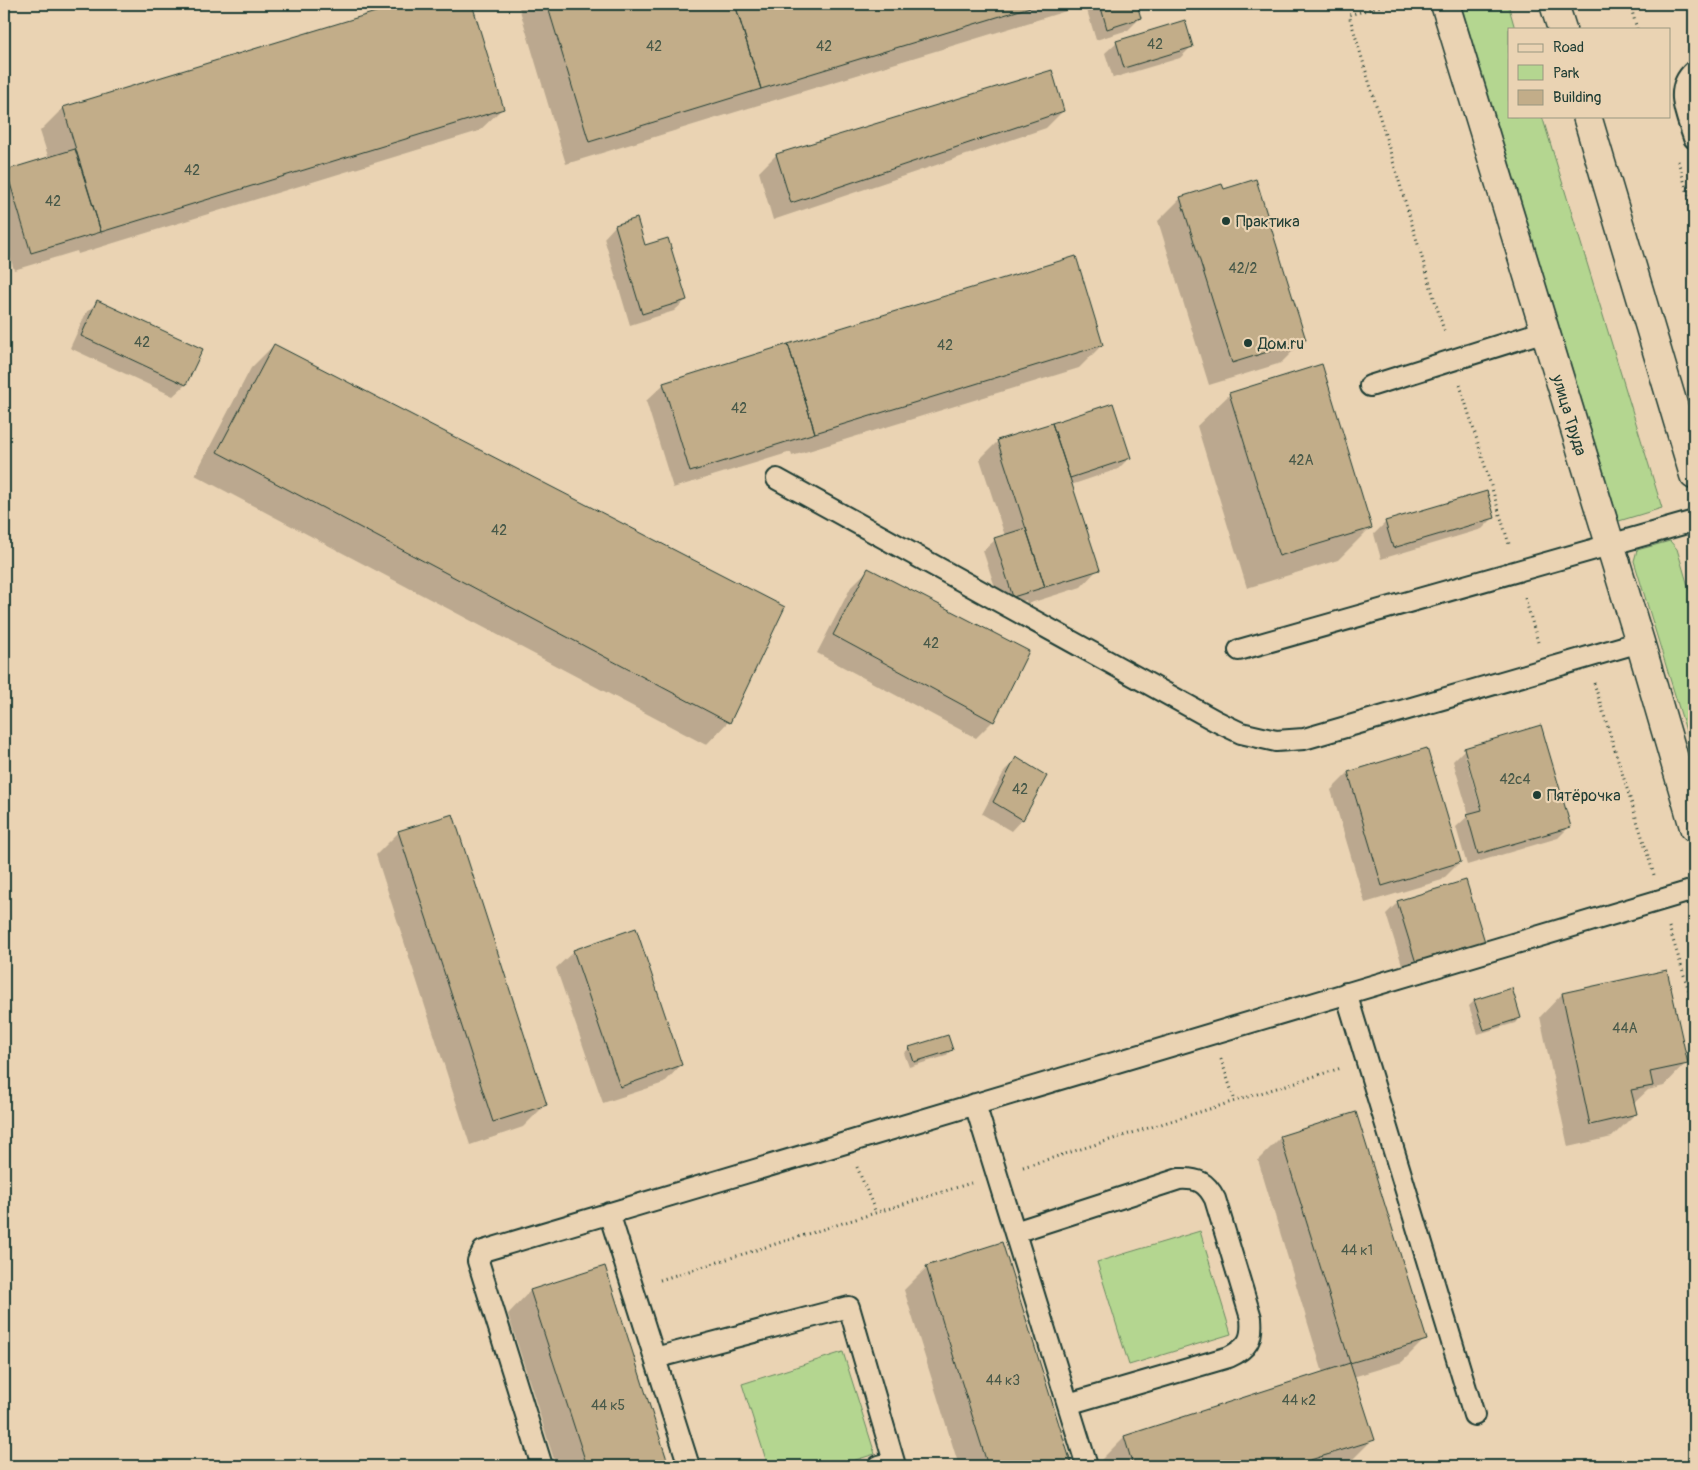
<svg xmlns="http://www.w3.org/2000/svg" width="1698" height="1470" font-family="Pangolin,sans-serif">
	<rect width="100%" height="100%" fill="#ead3b3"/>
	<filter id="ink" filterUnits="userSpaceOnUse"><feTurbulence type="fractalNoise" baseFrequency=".02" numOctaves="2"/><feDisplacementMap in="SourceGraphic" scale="10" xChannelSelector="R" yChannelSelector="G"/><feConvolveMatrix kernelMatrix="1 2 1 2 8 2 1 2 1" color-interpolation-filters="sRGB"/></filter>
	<g filter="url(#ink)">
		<path fill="#b4d690" stroke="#6a8a62" d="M1461 4H1508L1515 29H1509V116H1542L1662 508 1619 521Z
			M1670 541 1677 549 1694 606V757L1634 561 1637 550Z
			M1200 1231 1231 1334 1129 1365 1097 1262Z
			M843 1352 875 1454 836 1466H768L742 1384Z"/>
		<path fill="#0003" fill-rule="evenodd" d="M406 4H470L502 109 479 131 78 254 77 251 14 270 4 237V174L6 171 49 159 40 131 63 108Z
			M518 4H1136L1140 18 1128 30 1096 40 1086 7 1089 4 566 164Z
			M1117 42 1192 46 1180 58 1113 78 1105 53Z
			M1063 111 1046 128 773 220 759 172 776 155Z
			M1181 198 1304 340 1281 363 1209 385 1158 221Z
			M615 226 686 300 674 311 630 325 604 238Z
			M97 302 202 350 185 385 173 396 70 348 86 313Z
			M274 345 783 608 728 722 706 745 195 475 251 368Z
			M1102 345 1079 368 792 456 791 452 673 488 646 401 664 384Z
			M1230 394 1371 527 1338 560 1247 588 1197 426Z
			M1112 405 1129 458 1118 469 1071 485 1098 569 1081 587 1027 604 1026 600 1002 608 983 551 995 540 1005 536 980 459 998 441Z
			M1494 517 1482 529 1381 559 1374 534 1386 522Z
			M868 570 993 721 976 738 817 653 851 587Z
			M1465 749 1570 826 1558 838 1467 865 1456 827 1469 815 1453 761ZM1465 755H1467L1485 815 1483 816Z
			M1017 759 1022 819 1011 831 982 814 1005 770Z
			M1348 773 1460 862 1442 880 1365 903 1331 790Z
			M399 832 546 1104 523 1127 470 1145 376 855Z
			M1398 902 1484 942 1405 974 1386 914Z
			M574 951 681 1065 664 1083 603 1103 556 968Z
			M1562 994 1686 1063 1664 1086 1648 1090 1633 1104 1635 1114 1612 1137 1568 1147 1540 1017Z
			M1474 1001 1520 1017 1515 1023 1478 1034 1469 1006Z
			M910 1048 951 1050 946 1056 909 1067 904 1053Z
			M1281 1137 1425 1339 1402 1362 1353 1377 1373 1439 1350 1462 1338 1466H1104L1101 1460 1124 1437 1323 1373 1258 1160Z
			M1001 1244 1071 1466H959L904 1290 927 1267Z
			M604 1268 668 1466H556L508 1314 530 1291Z"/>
		<path fill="#c2ad89" stroke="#1f3d34" d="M402 4H472L504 109 101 232 63 107Z
			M547 4H735L761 89 589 142Z
			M735 4H1040L761 89Z
			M1100 4H1137L1141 18 1107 29Z
			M1185 20 1193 47 1124 68 1116 41Z
			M1052 70 1064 111 791 203 776 154Z
			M75 149 101 232 31 253 6 170Z
			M1256 179 1306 340 1232 363 1180 197 1222 184 1224 189Z
			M637 218 645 245 668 238 687 300 642 314 615 225Z
			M1076 256 1103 345 815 433 788 344Z
			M97 300 203 349 186 385 81 336Z
			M274 344 785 607 730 723 217 452Z
			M788 344 815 433 690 472 663 383Z
			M1322 364 1372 528 1279 556 1229 393Z
			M1113 403 1131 458 1070 478 1052 423Z
			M1052 423 1100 570 1045 587 997 440Z
			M1487 491 1495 518 1393 548 1385 521Z
			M1026 528 1045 587 1013 597 994 538Z
			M868 568 1029 651 994 722 833 635Z
			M1541 725 1571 827 1478 854 1467 814 1482 810 1464 748Z
			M1427 748 1461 862 1382 886 1348 772Z
			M1016 757 1047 776 1023 820 993 802Z
			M453 814 547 1105 493 1122 398 831Z
			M1466 880 1485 942 1416 963 1397 901Z
			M636 928 682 1065 620 1087 573 950Z
			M1667 970 1688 1064 1650 1072 1653 1086 1631 1090 1637 1114 1590 1125 1562 993Z
			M1512 988 1521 1018 1484 1030 1474 1000Z
			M948 1035 953 1050 914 1062 909 1047Z
			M1356 1112 1427 1340 1350 1363 1280 1136Z
			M1002 1242 1072 1466H988L943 1323 926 1266Z
			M605 1266 669 1466H587L530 1290Z
			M1350 1363 1375 1440 1291 1466H1133L1124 1436Z"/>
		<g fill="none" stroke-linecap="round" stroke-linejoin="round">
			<defs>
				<path id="lane" d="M1694 71C1673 89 1687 116 1694 138
					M1370 386 1545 331
					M777 479 1216 721 1241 733 1276 741 1304 739 1640 642
					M1239 650 1694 521
					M1346 993 1474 1415
					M975 1104 1087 1466
					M609 1213 689 1466
					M1015 1232 1179 1179C1198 1178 1206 1182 1215 1199L1251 1318C1253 1339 1248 1348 1229 1357L1068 1404
					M655 1358 849 1307 894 1462 879 1466
					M542 1466 478 1261 483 1251 1694 890"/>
				<path id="secondary" d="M1445 4 1640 642 1694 827
					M1554 4 1562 29
					M1587 116 1694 475"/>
			</defs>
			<use href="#lane" stroke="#1f3d34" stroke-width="24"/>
			<use href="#secondary" stroke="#1f3d34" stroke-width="31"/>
			<path stroke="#1f3d34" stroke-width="3" stroke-dasharray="1 4" stroke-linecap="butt" d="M1389 4 1349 15 1445 334
				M1630 4 1637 29
				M1678 161 1694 213
				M1460 385 1509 544
				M1525 598 1538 642
				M1594 683 1654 875
				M1669 927 1694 1007
				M1221 1059 1235 1101
				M857 1167 876 1213
				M1023 1167 1341 1068
				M660 1280 971 1183"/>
			<use href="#lane" stroke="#ead3b3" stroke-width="20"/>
			<use href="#secondary" stroke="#ead3b3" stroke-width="28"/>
		</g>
	</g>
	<g fill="#1f3d34" stroke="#ead3b3" stroke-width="2">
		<circle cx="1226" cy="221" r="5"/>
		<circle cx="1248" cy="343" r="5"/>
		<circle cx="1537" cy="795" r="5"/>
	</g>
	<g text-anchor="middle" stroke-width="4.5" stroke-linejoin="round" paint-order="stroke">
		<g font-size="14" fill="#485949">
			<text x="1155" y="49">42</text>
			<text x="654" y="51">42</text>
			<text x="824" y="51">42</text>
			<text x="192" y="175">42</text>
			<text x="53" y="206">42</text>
			<text x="1243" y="273">42/2</text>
			<text x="142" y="347">42</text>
			<text x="945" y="350">42</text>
			<text x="739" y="413">42</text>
			<text x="1301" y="465">42А</text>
			<text x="499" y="535">42</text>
			<text x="931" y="648">42</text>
			<text x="1515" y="784">42с4</text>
			<text x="1020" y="794">42</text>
			<text x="1625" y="1033">44А</text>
			<text x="1357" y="1255">44 к1</text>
			<text x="1003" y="1385">44 к3</text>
			<text x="1299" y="1405">44 к2</text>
			<text x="608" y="1410">44 к5</text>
		</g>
		<g font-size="16" fill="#1f3d34" stroke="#ead3b3" text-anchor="start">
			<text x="1236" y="227">Практика</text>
			<text x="1258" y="349">Дом.ru</text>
			<text x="1547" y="801">Пятёрочка</text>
		</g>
		<g font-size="16" fill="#1f3d34" stroke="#ead3b3">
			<text transform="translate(1570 415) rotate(73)" y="6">улица Труда</text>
		</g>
	</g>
	<rect width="1698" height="1470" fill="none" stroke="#ead3b3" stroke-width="20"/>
	<rect x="10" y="10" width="1678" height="1450" fill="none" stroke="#1f3d34" stroke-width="2" filter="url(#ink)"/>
	<rect x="1508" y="28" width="162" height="90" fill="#ead3b3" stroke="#999780"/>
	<rect x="1518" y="44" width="25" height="8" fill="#ead3b3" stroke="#999780"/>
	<text x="1553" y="52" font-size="15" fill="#1f3d34">Road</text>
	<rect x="1518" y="65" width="25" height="15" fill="#b4d690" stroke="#999780"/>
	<text x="1553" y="78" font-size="15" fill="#1f3d34">Park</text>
	<rect x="1518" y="90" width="25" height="15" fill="#c2ad89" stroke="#999780"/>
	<text x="1553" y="102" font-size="15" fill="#1f3d34">Building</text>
</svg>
